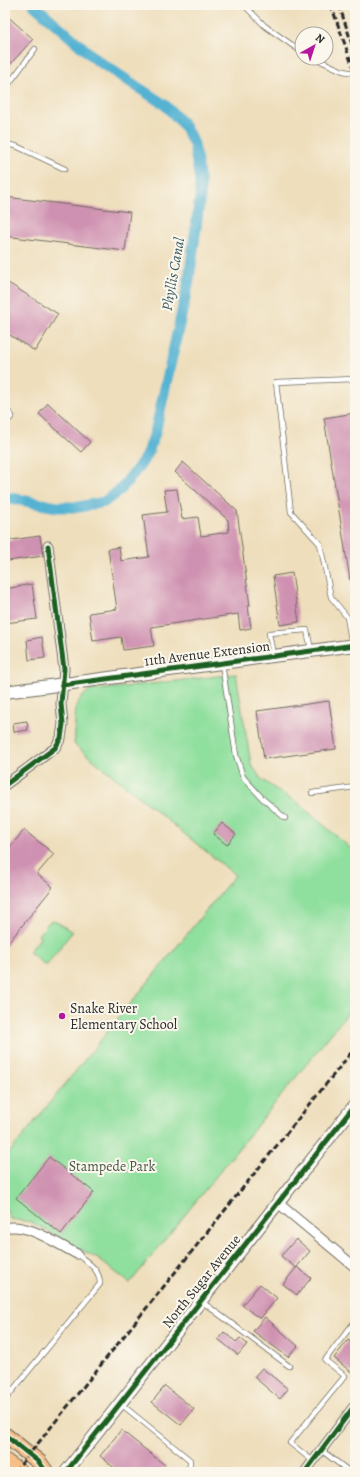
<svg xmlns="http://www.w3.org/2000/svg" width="360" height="1477" font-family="Alegreya,serif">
	<rect width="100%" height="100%" fill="#fbf7ec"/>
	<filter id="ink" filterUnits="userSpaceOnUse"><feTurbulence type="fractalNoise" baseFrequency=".025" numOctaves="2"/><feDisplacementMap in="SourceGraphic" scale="8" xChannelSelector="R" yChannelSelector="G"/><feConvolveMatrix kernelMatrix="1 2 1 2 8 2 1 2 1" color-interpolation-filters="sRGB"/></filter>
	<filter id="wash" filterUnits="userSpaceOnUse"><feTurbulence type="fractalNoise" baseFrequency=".012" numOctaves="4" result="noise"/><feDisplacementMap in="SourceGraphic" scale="16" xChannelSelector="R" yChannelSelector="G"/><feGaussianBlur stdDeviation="0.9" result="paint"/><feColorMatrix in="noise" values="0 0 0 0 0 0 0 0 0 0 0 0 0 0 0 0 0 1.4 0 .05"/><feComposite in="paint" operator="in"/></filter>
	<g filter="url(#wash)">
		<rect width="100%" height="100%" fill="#eedebc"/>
		<path fill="#8fdf9e" stroke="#5d8564" d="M236 674 251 764 261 779 277 790 297 802 355 852V1004L130 1283 98 1259 31 1222 10 1219 5 1206V1158L235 875 74 744C78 723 68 705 89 691Z
			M54 920 72 932 46 966 29 952 40 938 38 935 50 921Z"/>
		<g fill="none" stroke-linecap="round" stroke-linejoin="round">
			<path stroke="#54b2d2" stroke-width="11" d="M5 497 57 507H79L104 502 120 490 137 469 147 455 155 433 189 280 200 197V181L194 144 183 124 165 105 98 61 34 5"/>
		</g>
		<g id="blocks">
			<path fill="#cf91b1" d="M5 14 33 39 5 70Z
				M5 197 130 212 125 251 5 236Z
				M5 281 58 314 35 351 5 332Z
				M48 403 90 442 81 452 39 414Z
				M355 413V580H350L324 418Z
				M183 462 237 511 250 606H248L251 628 240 630 238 614 151 627 154 646 123 650 121 637 93 641 89 613 117 609 108 549 119 547 121 561 149 557 143 515 167 512 164 490 177 489 182 519 198 517 201 536 229 532 228 520 175 472Z
				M40 536 43 556 8 561 5 541Z
				M292 573 299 622 280 625 273 576Z
				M32 584 37 619 5 623V589Z
				M42 637 45 658 29 660 27 640Z
				M329 701 336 749 264 759 257 711Z
				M27 721 28 730 14 732 13 723Z
				M222 823 236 834 227 845 213 834Z
				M24 830 54 854 37 874 53 887 5 947V853Z
				M49 1157 94 1192 61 1234 16 1198Z
				M296 1239 310 1251 296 1268 281 1256Z
				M297 1267 311 1278 297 1295 283 1284Z
				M260 1284 277 1298 260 1319 242 1305Z
				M265 1317 298 1346 288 1357 253 1331Z
				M224 1332 236 1342 240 1338 247 1344 238 1355 218 1339Z
				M348 1340 355 1345V1375L334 1358Z
				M262 1368 288 1389 280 1399 254 1377Z
				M165 1386 194 1409 181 1425 152 1402Z
				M121 1430 166 1466 161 1472H119L100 1456Z"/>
		</g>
	</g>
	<g filter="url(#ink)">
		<use href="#blocks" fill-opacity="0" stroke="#6f6a5e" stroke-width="1"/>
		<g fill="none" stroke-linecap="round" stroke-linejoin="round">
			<defs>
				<path id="service" d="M244 5 265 26 302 52
					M314 58 343 71 355 73
					M5 89 35 49
					M5 144 16 146 65 169
					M5 408 12 416 5 424
					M352 645 347 617 331 597 320 544 291 512 276 382 355 379
					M273 655 269 633 307 630 311 650
					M222 664 236 755 243 777 263 799 285 818
					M312 793 355 787
					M201 1301 289 1366
					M8 1396 100 1284C100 1269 88 1263 77 1254
					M121 1404 190 1460V1466L185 1472
					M321 1450 350 1472
					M313 1461 290 1443 345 1376 325 1360 352 1325 355 1327"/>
				<path id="minor" d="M5 785 55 748 61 738 63 724 61 704 64 669 48 546
					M278 1203 355 1267
					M5 1228C27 1222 57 1244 77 1254
					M305 1472 355 1405"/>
				<path id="tertiary" d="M5 692 355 645
					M66 1472 355 1105"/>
				<path id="primary" d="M5 1435 39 1462 46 1472
					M5 1461 20 1472"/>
			</defs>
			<use href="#service" stroke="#6f6a5e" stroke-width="6"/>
			<use href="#minor" stroke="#6f6a5e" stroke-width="11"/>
			<use href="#tertiary" stroke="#6f6a5e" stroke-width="14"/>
			<use href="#primary" stroke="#6f6a5e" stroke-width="17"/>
			<use href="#service" stroke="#fff" stroke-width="4.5"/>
			<use href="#minor" stroke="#fff" stroke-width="9"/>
			<use href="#tertiary" stroke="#fff" stroke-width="12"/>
			<use href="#primary" stroke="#f7be88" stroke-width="15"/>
			<path stroke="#2b2b2b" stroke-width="3" stroke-dasharray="6 3" stroke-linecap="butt" d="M331 5 355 73
				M339 5 355 53
				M15 1472 355 1048"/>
			<defs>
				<path id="cycleway" d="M62 685 355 645
					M5 785 55 748 61 738 63 724 61 704 64 669 48 546
					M5 1435 39 1462 46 1472
					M66 1472 355 1105
					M305 1472 355 1405"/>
			</defs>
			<use href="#cycleway" stroke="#fbf7ec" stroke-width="8"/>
			<use href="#cycleway" stroke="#1b5e20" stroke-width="5"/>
		</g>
	</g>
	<circle fill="#b5179e" stroke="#fbf7ec" stroke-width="1.5" cx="62" cy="1016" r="4"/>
	<g text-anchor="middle" stroke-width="4" stroke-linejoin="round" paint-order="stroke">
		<g font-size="14" fill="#2b2b2b" stroke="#fbf7ec">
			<text transform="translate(207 653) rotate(-7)" y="5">11th Avenue Extension</text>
			<text transform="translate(201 1281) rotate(-51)" y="5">North Sugar Avenue</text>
		</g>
		<g font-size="14" fill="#2b2b2b" stroke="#fbf7ec" text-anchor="start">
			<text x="70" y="1013">Snake River<tspan x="70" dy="16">Elementary School</tspan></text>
		</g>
		<g font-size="14" fill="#445848" stroke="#fbf7ec">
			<text x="112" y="1171">Stampede Park</text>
		</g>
		<g font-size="15" font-style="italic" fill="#395a65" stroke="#fbf7ec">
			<text transform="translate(173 274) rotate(-80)" y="5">Phyllis Canal</text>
		</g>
	</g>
	<rect width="360" height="1477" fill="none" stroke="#fbf7ec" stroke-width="20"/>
	<g transform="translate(314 46) rotate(39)"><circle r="19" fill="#fbf7ec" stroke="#a8a59f"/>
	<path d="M0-3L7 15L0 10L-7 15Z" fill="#b5179e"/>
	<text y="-6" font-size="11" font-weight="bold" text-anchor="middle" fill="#2b2b2b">N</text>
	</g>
</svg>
